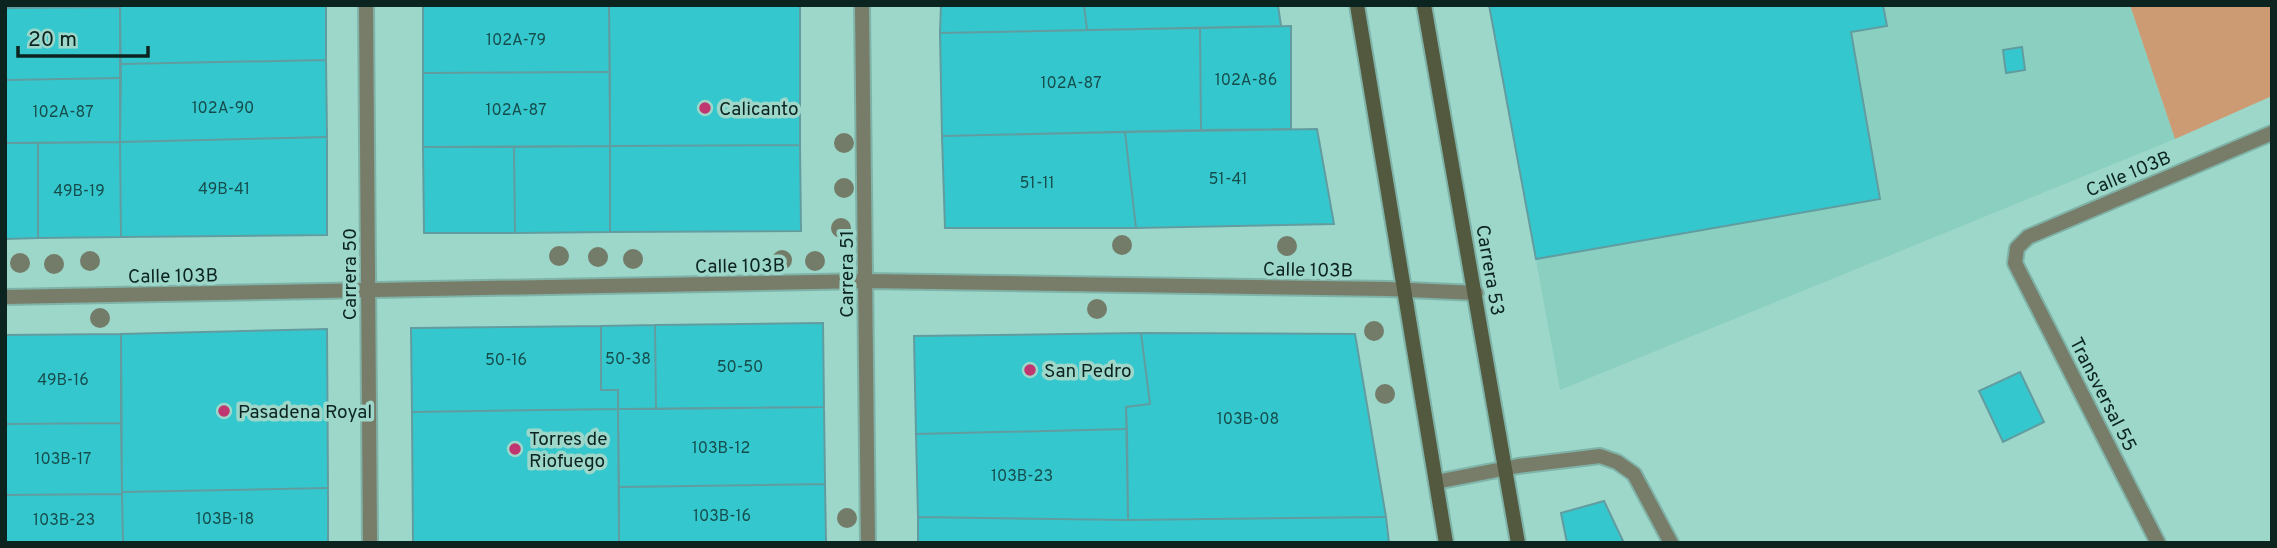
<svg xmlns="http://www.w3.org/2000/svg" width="2277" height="548" font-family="Overpass,sans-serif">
	<rect width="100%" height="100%" fill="#9dd7ca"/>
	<path fill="#8acfc0" d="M1489 5H2130L2175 139 1560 390Z"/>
	<path fill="#cd9b73" d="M2130 5H2272V96L2175 139Z"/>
	<path fill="#34c8ce" stroke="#619da0" stroke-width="2" d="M5 5H120V7L5 8Z
		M120 5H326V60L120 64Z
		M423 5H609L610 72 423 73Z
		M609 5H800V145L610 146Z
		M941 5H1084L1087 30 940 33Z
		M1084 5H1278L1281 26 1087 30Z
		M1489 5H1883L1887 26 1851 32 1880 199 1536 259Z
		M120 7 121 78 5 80V8Z
		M1291 26V129L1201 130 1200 28Z
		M1200 28 1201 130 942 136 940 33Z
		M2022 47 2025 70 2006 73 2003 50Z
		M326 60 327 137 120 142V64Z
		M610 72V146L423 147V73Z
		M121 78 120 142 5 143V80Z
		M1317 129 1334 224 1136 228 1125 132Z
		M1125 132 1136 228H945L942 136Z
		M327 137V235L121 237 120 142Z
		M120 142 121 237 38 238V143Z
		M5 143H38V238L5 239Z
		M800 145 801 231 610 232V146Z
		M610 146V232L515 233 514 147Z
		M423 147H514L515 233H424Z
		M823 323 824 407 656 409 655 325Z
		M655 325 656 409H618V390H601V326Z
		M601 326V390H618V409L412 412 411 328Z
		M327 329 328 488 122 492 121 334Z
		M1141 333 1355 334 1386 517 1128 520 1126 407 1150 404Z
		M1141 333 1150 404 1126 407 1127 429 916 434 914 336Z
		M121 334V423L5 424V335Z
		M2020 372 2044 422 2003 442 1979 391Z
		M824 407 825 484 619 487 618 409Z
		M618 409 619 543H413L412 412Z
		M121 423 122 494 5 495V424Z
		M1127 429 1128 520 918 517 916 434Z
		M825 484 826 543H619V487Z
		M328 488V543H123L122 492Z
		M122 494 123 543H5V495Z
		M1604 501 1624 543H1567L1561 513Z
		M918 517 1128 520 1386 517 1389 543H918Z"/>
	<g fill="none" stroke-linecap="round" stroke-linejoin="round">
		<defs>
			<path id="minor" d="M862 5 868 543
				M5 297 866 281 1388 289 1476 293
				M1436 482 1518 466 1600 456 1617 462 1634 474 1671 543
				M2158 543 2015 263 2017 248 2028 237 2272 133"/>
			<path id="tertiary" d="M366 5 370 543"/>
			<path id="secondary" d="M1357 5 1446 543
				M1424 5 1518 543"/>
		</defs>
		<use href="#minor" stroke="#80b3a8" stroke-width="18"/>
		<use href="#tertiary" stroke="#80b3a8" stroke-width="18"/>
		<use href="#secondary" stroke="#80b3a8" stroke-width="18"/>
		<use href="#minor" stroke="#787d6a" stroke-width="14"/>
		<use href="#tertiary" stroke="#787d6a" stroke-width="14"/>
		<use href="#secondary" stroke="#52593e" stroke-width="14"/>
	</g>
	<g fill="#737c68">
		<circle cx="844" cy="143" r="10"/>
		<circle cx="844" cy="188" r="10"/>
		<circle cx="841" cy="228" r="10"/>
		<circle cx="1122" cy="245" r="10"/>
		<circle cx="1287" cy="246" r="10"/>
		<circle cx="559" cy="256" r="10"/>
		<circle cx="598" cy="257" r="10"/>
		<circle cx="633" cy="259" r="10"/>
		<circle cx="782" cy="260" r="10"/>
		<circle cx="90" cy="261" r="10"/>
		<circle cx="815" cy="261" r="10"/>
		<circle cx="20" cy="263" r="10"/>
		<circle cx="54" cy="264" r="10"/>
		<circle cx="1097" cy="309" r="10"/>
		<circle cx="100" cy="318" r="10"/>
		<circle cx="1374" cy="331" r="10"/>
		<circle cx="1385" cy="394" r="10"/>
		<circle cx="847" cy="518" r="10"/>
	</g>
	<g fill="#c03670" stroke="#9dd7ca" stroke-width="2.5">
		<circle cx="705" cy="108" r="7"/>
		<circle cx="1030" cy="370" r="7"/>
		<circle cx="224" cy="411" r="7"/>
		<circle cx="515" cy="449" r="7"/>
	</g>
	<g text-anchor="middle" stroke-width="7" stroke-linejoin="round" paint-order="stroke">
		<g font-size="16" fill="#164d4c">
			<text x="516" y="45">102A-79</text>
			<text x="1246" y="85">102A-86</text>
			<text x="1071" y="88">102A-87</text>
			<text x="223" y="113">102A-90</text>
			<text x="516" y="115">102A-87</text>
			<text x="63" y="117">102A-87</text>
			<text x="1228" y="184">51-41</text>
			<text x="1037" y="188">51-11</text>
			<text x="224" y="194">49B-41</text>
			<text x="79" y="196">49B-19</text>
			<text x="628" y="364">50-38</text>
			<text x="506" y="365">50-16</text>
			<text x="740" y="372">50-50</text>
			<text x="63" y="385">49B-16</text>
			<text x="1248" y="424">103B-08</text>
			<text x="721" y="453">103B-12</text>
			<text x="63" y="464">103B-17</text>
			<text x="1022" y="481">103B-23</text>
			<text x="722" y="521">103B-16</text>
			<text x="225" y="524">103B-18</text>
			<text x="64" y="525">103B-23</text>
		</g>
		<g font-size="19" fill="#0c2420" stroke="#9dd7ca" text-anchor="start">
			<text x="719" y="115">Calicanto</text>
			<text x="1044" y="377">San Pedro</text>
			<text x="238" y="418">Pasadena Royal</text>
			<text x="529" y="445">Torres de<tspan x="529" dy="22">Riofuego</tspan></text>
		</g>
		<g font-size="19" fill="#0c2420" stroke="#9dd7ca">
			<text transform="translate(2128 173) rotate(-23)" y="7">Calle 103B</text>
			<text transform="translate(740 265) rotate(-1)" y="7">Calle 103B</text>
			<text transform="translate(1308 269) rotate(1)" y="7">Calle 103B</text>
			<text transform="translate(1491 270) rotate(80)" y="7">Carrera 53</text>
			<text transform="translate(349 274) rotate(-90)" y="7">Carrera 50</text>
			<text transform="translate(846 274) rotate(-90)" y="7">Carrera 51</text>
			<text transform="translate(173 275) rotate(-1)" y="7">Calle 103B</text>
			<text transform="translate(2104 394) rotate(63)" y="7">Transversal 55</text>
		</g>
	</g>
	<rect width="2277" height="548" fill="none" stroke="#0c2420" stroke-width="14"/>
	<path d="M18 46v10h130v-10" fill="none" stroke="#0c2420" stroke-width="3.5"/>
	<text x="28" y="46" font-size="21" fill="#0c2420" stroke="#9dd7ca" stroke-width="5" paint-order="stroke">20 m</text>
</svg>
